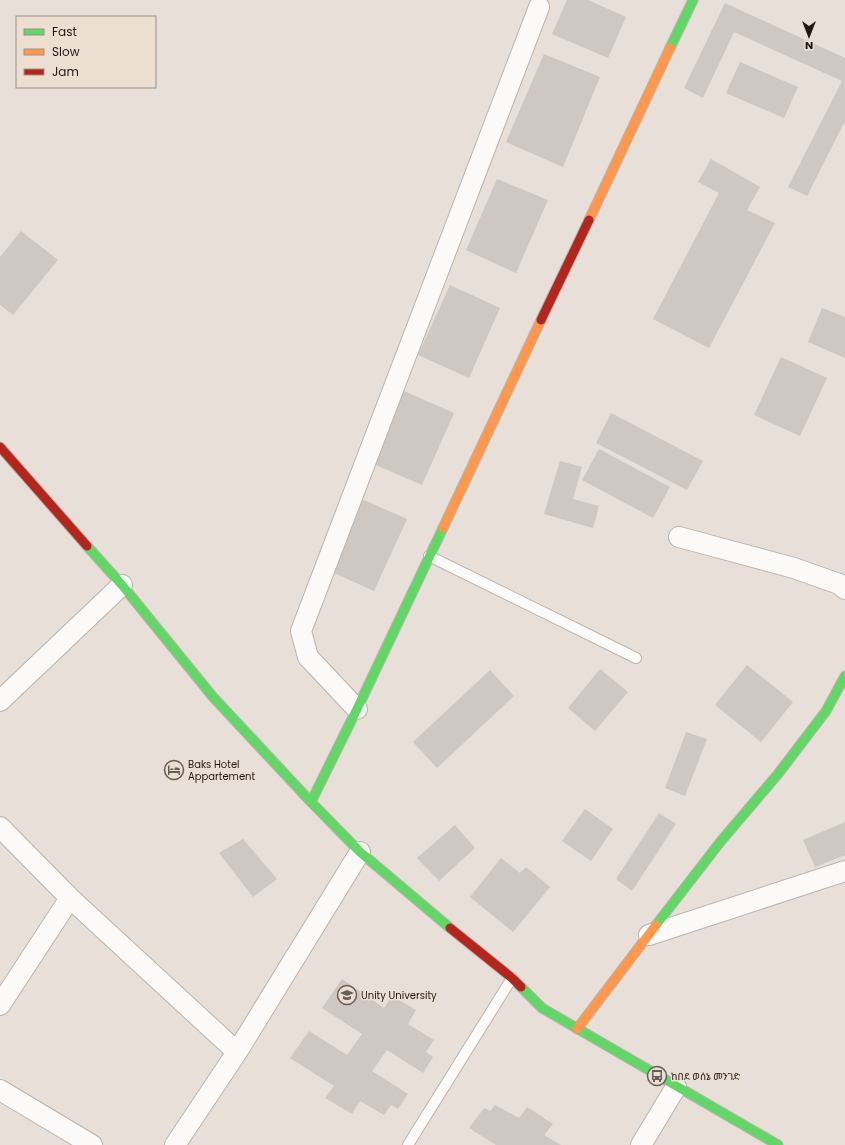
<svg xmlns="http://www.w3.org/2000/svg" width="845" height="1145" font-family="Poppins,'Noto Sans Ethiopic',sans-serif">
	<rect width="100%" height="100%" fill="#e7dfd8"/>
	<path fill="#cec7c2" d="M567 0H588L626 17 608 58 552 34Z
		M725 3 845 58V121L807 196 788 187 842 81 734 32 703 98 684 88Z
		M544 54 600 77 563 167 506 142Z
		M740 62 798 87 784 118 726 93Z
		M711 159 760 187 747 210 775 223 709 348 653 319 719 193 698 182Z
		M497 179 548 200 516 273 466 250Z
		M21 231 58 260 13 315 0 305V257Z
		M450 285 500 308 469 378 418 355Z
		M822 308 845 317V358L808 342Z
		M781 357 827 378 800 436 754 415Z
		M404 391 454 413 422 485 371 463Z
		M611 413 703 461 687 490 596 443Z
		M599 449 670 487 653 518 582 480Z
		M560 461 582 467 573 499 599 506 593 528 544 514Z
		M357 497 407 519 374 591 325 569Z
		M747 665 793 702 761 742 715 705Z
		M600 669 628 692 595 731 568 708Z
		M490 670 514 696 437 768 413 742Z
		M686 732 707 739 685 796 665 788Z
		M585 809 613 829 591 861 562 841Z
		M659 813 676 824 632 891 616 879Z
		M845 822V855L815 867 803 840Z
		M455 825 475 848 439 881 417 858Z
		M243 839 277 879 253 897 219 853Z
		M501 858 520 873 526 867 550 887 513 932 470 897Z
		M342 979 384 1008 392 996 416 1010 408 1024 434 1040 426 1052 433 1057 423 1073 387 1050 372 1071 408 1094 398 1109 391 1105 384 1115 360 1101 352 1114 325 1098 334 1086 290 1058 309 1031 347 1055 362 1034 322 1008Z
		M495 1105 519 1118 527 1107 553 1124 544 1135 561 1145H496L469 1128 484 1108 490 1111Z"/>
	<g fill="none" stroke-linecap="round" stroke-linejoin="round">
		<defs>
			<path id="lane" d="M429 556 636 658
				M408 1145 512 978"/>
			<path id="street" d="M679 537 794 568 839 584 845 589
				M0 701 122 585
				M357 709 308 657 301 631 539 7
				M0 827 70 898 237 1052
				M649 935 845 871
				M0 1005 70 898
				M0 1090 92 1145
				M175 1145 237 1052 360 852
				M641 1145 676 1087"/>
			<path id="fast" d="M670 48 693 0
				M87 546 122 585 213 697 311 802 360 852 450 928
				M311 802 357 709 443 528
				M656 925 721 841 778 774 826 711 845 676
				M521 987 542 1008 778 1145"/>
			<path id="slow" d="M589 220 670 48
				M443 528 541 320
				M577 1029 656 925"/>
			<path id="jam" d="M541 320 589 220
				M0 447 87 546
				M450 928 512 978 521 987"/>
		</defs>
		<use href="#lane" stroke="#bab4ae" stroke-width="12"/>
		<use href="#street" stroke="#bab4ae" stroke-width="22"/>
		<use href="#fast" stroke="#bab4ae" stroke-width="11"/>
		<use href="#slow" stroke="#bab4ae" stroke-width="11"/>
		<use href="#jam" stroke="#bab4ae" stroke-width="11"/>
		<use href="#lane" stroke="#fbfaf9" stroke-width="10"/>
		<use href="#street" stroke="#fbfaf9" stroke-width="20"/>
		<use href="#fast" stroke="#63d668" stroke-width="9"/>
		<use href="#slow" stroke="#ff974d" stroke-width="9"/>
		<use href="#jam" stroke="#b3261e" stroke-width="9"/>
	</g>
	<defs>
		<symbol id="hotel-ring" viewBox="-11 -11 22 22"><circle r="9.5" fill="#edded2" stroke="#655e59" stroke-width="1.5"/><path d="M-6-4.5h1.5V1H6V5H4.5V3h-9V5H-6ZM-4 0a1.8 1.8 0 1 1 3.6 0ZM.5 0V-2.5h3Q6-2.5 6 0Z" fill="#655e59"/></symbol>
		<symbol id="school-ring" viewBox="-11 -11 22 22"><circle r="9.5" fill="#edded2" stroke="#655e59" stroke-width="1.5"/><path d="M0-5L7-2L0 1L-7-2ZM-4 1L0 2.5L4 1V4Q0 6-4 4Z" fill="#655e59"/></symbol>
		<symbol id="bus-ring" viewBox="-11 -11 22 22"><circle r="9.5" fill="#edded2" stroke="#655e59" stroke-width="1.5"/><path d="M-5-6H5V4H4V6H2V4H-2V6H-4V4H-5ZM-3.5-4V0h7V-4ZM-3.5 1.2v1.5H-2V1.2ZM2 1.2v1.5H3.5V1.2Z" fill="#655e59"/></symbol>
	</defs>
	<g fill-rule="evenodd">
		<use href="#hotel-ring" x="163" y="759" width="22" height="22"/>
		<use href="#school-ring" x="336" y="984" width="22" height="22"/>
		<use href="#bus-ring" x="646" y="1065" width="22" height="22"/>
	</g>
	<g text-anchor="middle" stroke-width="3" stroke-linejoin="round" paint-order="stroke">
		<g font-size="10" fill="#1f1915" stroke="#edded2" text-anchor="start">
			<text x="188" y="768">Baks Hotel<tspan x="188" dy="12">Appartement</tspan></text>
			<text x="361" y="999">Unity University</text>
			<text x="671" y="1080">ከበደ ወሰኔ መንገድ</text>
		</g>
	</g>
	<rect x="16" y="16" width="140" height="72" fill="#edded2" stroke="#9b8f86"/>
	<rect x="24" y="29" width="20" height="6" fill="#63d668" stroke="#9b8f86"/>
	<text x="52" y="36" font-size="12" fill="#1f1915">Fast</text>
	<rect x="24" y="49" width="20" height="6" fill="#ff974d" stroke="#9b8f86"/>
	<text x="52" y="56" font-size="12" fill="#1f1915">Slow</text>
	<rect x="24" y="69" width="20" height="6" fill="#b3261e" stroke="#9b8f86"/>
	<text x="52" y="76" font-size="12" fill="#1f1915">Jam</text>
	<g transform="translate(809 36) rotate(180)" stroke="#edded2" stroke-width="3" paint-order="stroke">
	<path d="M0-3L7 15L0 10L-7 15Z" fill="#1f1915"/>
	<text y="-6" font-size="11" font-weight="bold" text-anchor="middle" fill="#1f1915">N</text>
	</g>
</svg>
